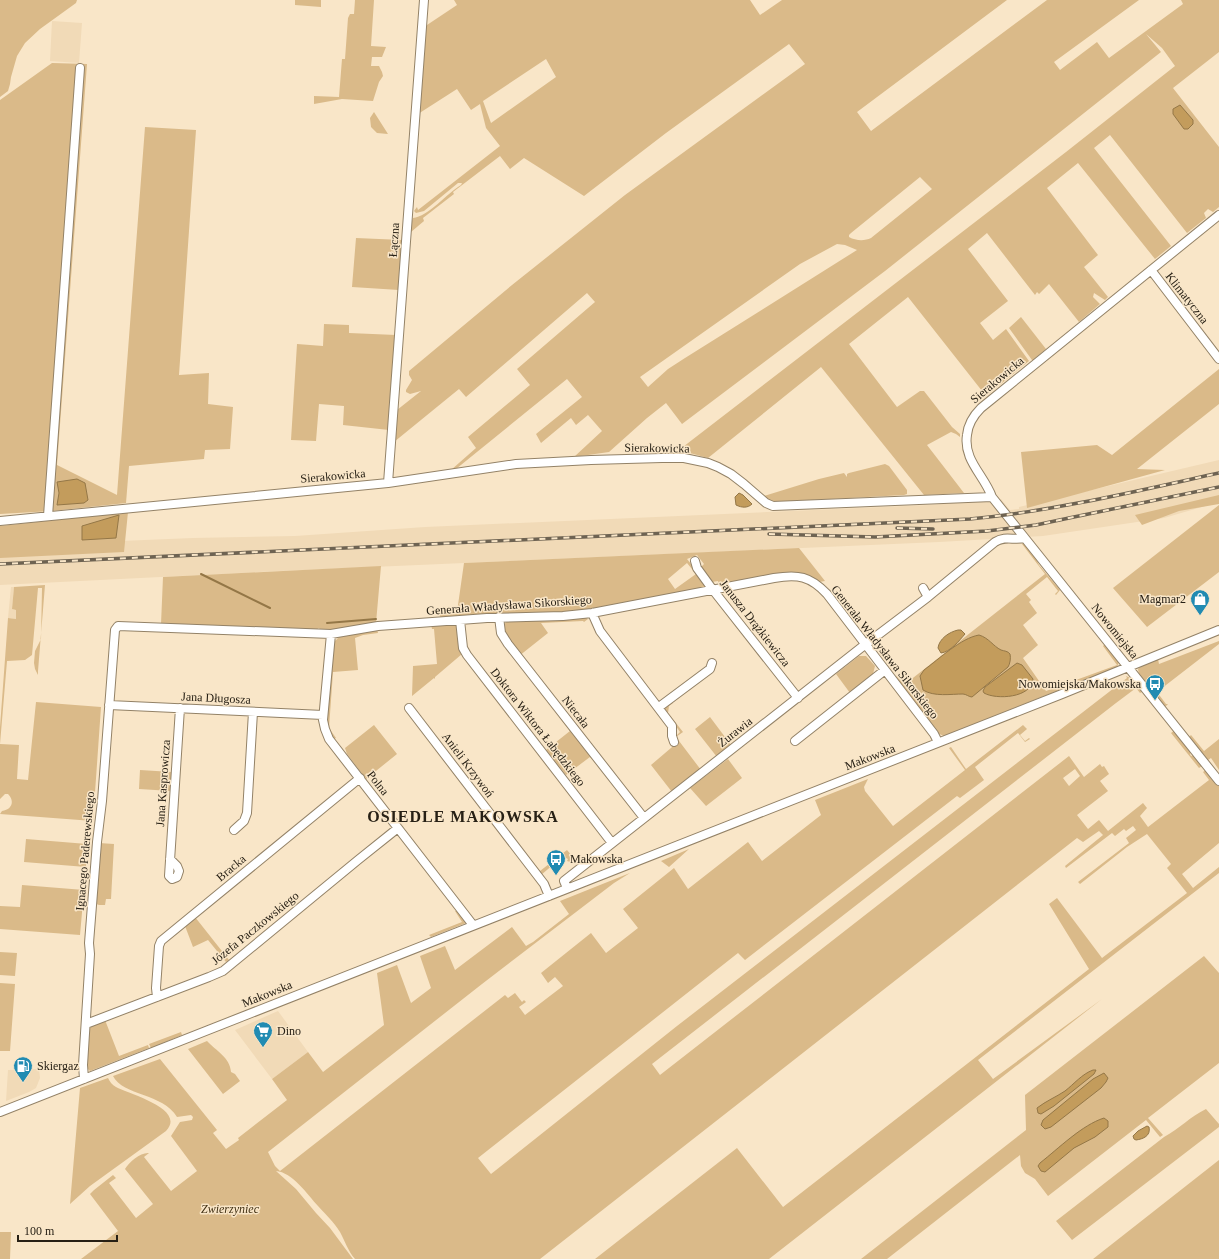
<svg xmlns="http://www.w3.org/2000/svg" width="1219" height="1259" font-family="Georgia,serif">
	<rect width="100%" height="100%" fill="#f9e6c8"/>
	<path fill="#f1dab7" d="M52 21 82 23 79 63 50 61Z
		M1219 460V502L1164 518 1043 536 939 542 281 571 0 585V546L193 538 295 536 425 527 929 505 1001 499 1010 510 1019 509V507Z
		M11 587H14L12 609 16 610V619L8 618Z
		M278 1011 308 1052 272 1079 235 1030Z
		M39 1069 40 1078 36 1088 29 1092 6 1101 8 1070Z"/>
	<path fill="#daba89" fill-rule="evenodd" d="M0 0H77L76 3 40 29 25 43 17 56 11 77 10 84 8 91 0 97Z
		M295 0H321V7L295 5Z
		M355 0H374L371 46 386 47 382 57H372L371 66H379L382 72 383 76 379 82 373 101 342 99 314 104V96L339 97 342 59H345L348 18 350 14H354Z
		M454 0H750L760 15 782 0H1007L857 112 871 131 1047 0H1139L1054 62 1060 70 1097 42 1109 58 1183 4 1181 0H1219V52L1173 88 1219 147V207L1213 212 1208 209 1204 213 1206 218 1187 233 1110 135 1094 148 1171 246 1155 259 1078 163 1047 188 1098 255 1084 267 1108 297 1105 300 1094 293 1093 297 1100 304 1079 322 1049 284 1039 294 1037 292 1035 295 987 233 968 249 1008 301 980 323 993 340 1006 329 1029 361 986 396 908 297 849 344 897 407 920 391H924L952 427 960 434V437L956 434 951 432 927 445 964 493 924 495 821 367 708 458 679 450 1066 152 1175 66 1162 48 1146 34 1161 52 885 271 682 424 666 403 647 418 609 452 574 457 602 431 588 415 576 425 571 418 541 443 536 434 582 397 567 379 456 469 451 470 476 448 468 437 530 385 517 369 595 302 587 293 466 397 459 389 394 442 397 429V410L421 391 410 394 406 392V390L412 380 409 375V371L512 285 625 195 805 64 789 44 666 133 584 196 524 158 510 169 500 156 453 192 454 194 423 218 424 221 411 232 410 226 413 218C428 217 447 193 461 185L462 183H458L424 211 416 213 414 211 417 207 418 210 500 146 486 128 480 104 471 110 457 89 418 114 424 27 457 5ZM546 59 556 77 491 123 483 101ZM920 177 932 189 871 238C865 241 856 241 849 237V235L851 233ZM837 244 845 245 857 250 685 358 668 369 648 387 640 377 800 264Z
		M52 63 87 64 57 465 117 495 145 127 196 130 179 375 209 373 208 404 233 407 230 449 205 450 204 459 129 466 126 503 52 511 0 514V100Z
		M374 112 388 134 377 133 371 127 370 118Z
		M356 238 402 240 399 290 352 287Z
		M1021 317 1046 349 1033 360H1032L1009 328Z
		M324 324 349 325V333L396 335 389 430 343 425 344 406 319 404 316 441 291 440 297 344 323 346Z
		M1219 369V404L1137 469 1165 470 1027 508 1021 452 1097 445 1112 455Z
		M885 464 889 466 907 490V494L904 495 776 502H769L764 496 819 479 844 473 847 477V474L849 473Z
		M1219 495V504L1179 511 1142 525 1135 515Z
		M1219 505V572L1147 627 1113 588Z
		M128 512 124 552 0 558V526Z
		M1023 543 1035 557 1039 565 1060 590 1056 595 1055 594 1058 591 1047 577 1026 594 1031 600 1029 602 1037 613 1023 625 1038 645 1023 658 1046 691 1117 665 1103 646 1105 644 1119 662 1117 667 944 736 937 733 895 678 897 676 904 685 1045 574 1022 544Z
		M799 548 825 581 819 582 810 577 720 586 718 581 712 582 701 567 704 564 697 555 687 559 706 582V587L578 611 441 618 439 614 457 612 464 563ZM687 563 696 574 675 589 668 579Z
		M381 566 376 623 337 630 321 631 319 628 316 630 161 624 163 577Z
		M45 585 38 671V675L35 669 34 663 35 651 41 639 42 588H38L32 655 25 660 7 661 0 744 19 745 17 779 28 780 36 702 101 707 93 821 0 814 2 811C12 810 15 801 8 794H5L0 799V727L8 618 16 619V610L12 609 14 587Z
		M584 617 588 619 584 622 583 621 541 623 548 633 519 656 506 638 503 625 509 620Z
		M431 624 457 625 462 654 435 677V679L434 678 412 696 413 666 437 664 434 629H432Z
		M377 629 378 633 363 635 355 638 358 670 333 672 329 728 336 738 334 739 331 736 326 722 334 642 340 636Z
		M1219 641V644L1157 692 1166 704H1168L1165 707 1139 675 1138 669 1143 665 1158 659 1159 664Z
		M859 656H866L875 666 873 674 850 693 836 674Z
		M1126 676C1134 679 1139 684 1142 692L1140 693 1136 688 1116 703 652 1064 660 1075 1069 756 1084 777 1100 764 1102 767 1104 766 1109 774 1100 781 1108 791 1077 815 1088 829 1099 820 1108 831 1143 803 1147 808 1140 816 1148 827 1209 780 1203 772 1207 769 1219 785V843L1182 874 1193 888 1219 867V873L978 1060 993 1079 1102 999 769 1259H595L737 1148 783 1207 1089 969 1049 904 1057 898 1102 958 1187 893 1167 868 1171 864 1147 834 1127 847 1080 884 1078 882 1129 843 1126 838 1136 830 1133 826 1126 831 1124 829 1115 836 1112 833 1066 868 1065 866 1103 835 1099 831 1083 842 1077 838 540 1259H355C348 1251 345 1241 340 1232 333 1221 326 1215 318 1206 308 1195 292 1172 276 1171L296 1189 316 1213 330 1228 353 1259H81L118 1231 90 1194 94 1190 113 1175 116 1178 109 1183 136 1218 153 1204 125 1169C129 1162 141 1152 149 1153L144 1157 171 1191 197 1171 171 1136 180 1122 192 1120 193 1117 191 1115 177 1117C163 1093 123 1096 113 1076L160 1059 217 1130 213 1133 226 1149 239 1140 238 1138 287 1100 272 1079 308 1052 323 1072 384 1025 377 973 397 965 411 1003 431 988 420 956 445 946 455 970 512 927 526 946 533 942 569 914 560 901 630 873 614 883 482 984 268 1152 275 1166 280 1171 505 995 508 998 515 993 522 1002 524 1000 526 1002 519 1007 525 1015 563 986 555 977 548 983 541 973 591 933 606 953 638 928 623 909 674 868 688 889 748 842 762 861 821 815 815 800 868 779 864 787 865 791 893 826 965 770 949 748 951 747 966 769 1023 725 1027 729 1020 735 1025 741 1029 738 1030 739 1025 742 1018 733 975 767 984 780 960 798 957 796 745 960 738 953 478 1158 491 1174 677 1026 1074 719 1127 678ZM1075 769 1080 776 1069 786 1063 778Z
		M671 701 673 703 669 706 668 713 683 732 676 737 701 770 672 792 651 765 678 742 675 737 680 732 664 709Z
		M561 715 594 758 592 759 590 757 566 775 546 750 570 731 559 717Z
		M710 717 731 745 717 757 695 729Z
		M374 725 397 754 366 779 347 754 345 748Z
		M1175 730 1192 751 1190 754 1191 756 1194 755 1202 766 1199 768 1171 733Z
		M1191 735 1204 751 1219 739V770L1211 758 1208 760 1189 737Z
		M728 759 742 778 706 806 690 788Z
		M140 770 172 772 171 791 139 789Z
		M26 839 87 844 86 867 24 862Z
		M99 843 114 844 111 899H106L105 905H99L94 903Z
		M689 849 669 867 661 861Z
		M567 850 580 865 567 861 568 859 566 858 556 866 554 864 541 875 532 861 540 871Z
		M22 885 84 890 80 935 0 929V906L20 907Z
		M455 911H457L466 921V923L431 937 429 935 462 922Z
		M195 917 229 960 226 962 208 940 193 947 185 926Z
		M0 952 17 953 15 976 0 975Z
		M1204 956 1219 973V1063L1148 1118 1163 1135 1160 1137 1146 1120 1048 1196 1035 1179 1025 1173 1021 1166 1020 1155 887 1259H861L1026 1130 1025 1095Z
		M0 983 15 984 10 1051H0Z
		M105 1020 119 1056 148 1045 149 1048 90 1071 87 1068 88 1030 93 1025Z
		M181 1032 182 1035 151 1048 149 1044Z
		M207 1041C216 1051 230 1057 231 1072L235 1074 240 1081 223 1094 188 1049Z
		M108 1078C110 1082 112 1085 116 1087 129 1094 187 1109 166 1131L90 1186 70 1204 80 1088Z
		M1206 1109 1219 1124V1127L1072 1240 1056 1221 1164 1137C1179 1129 1191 1116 1206 1109Z
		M1219 1160V1259H1093Z
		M0 1232H11L10 1259H0Z"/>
	<path fill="#c39c5c" stroke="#947747" d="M1180 105 1193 120V124L1188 129H1184L1173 114V109Z
		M77 479 85 483 88 500 84 503 57 505 59 493 57 482Z
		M739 493 743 495 752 504C748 508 742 508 736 505L735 497Z
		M119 515 116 538 82 540V526Z
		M958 630H961L965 634C959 641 950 652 941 653L938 648C939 639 949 632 958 630Z
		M979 635C989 638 993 646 1001 650 1004 651 1008 651 1010 654 1011 658 1010 664 1008 667L972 697C969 697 966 694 963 694 951 694 934 697 923 690L920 676 924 670C939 659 961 638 979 635Z
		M1017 663 1022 665 1033 679C1032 698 996 700 984 693L983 691 985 687Z
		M1093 1070H1096L1094 1074 1054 1106 1041 1114 1038 1113 1037 1108C1046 1101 1056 1097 1065 1091 1074 1084 1082 1074 1093 1070Z
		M1104 1073 1108 1078 1106 1082 1101 1088 1051 1127 1045 1129 1041 1125 1043 1120 1093 1079Z
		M1104 1118 1108 1121V1127L1095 1137 1074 1148 1045 1172 1041 1171 1038 1166 1040 1163C1059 1148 1082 1125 1104 1118Z
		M1147 1126 1149 1127C1151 1136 1143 1139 1136 1140L1134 1139 1133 1136 1138 1131Z"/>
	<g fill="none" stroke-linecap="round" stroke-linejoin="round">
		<path stroke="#947747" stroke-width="2" d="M201 574 270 608
			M327 623 376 619"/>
		<defs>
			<path id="minor" d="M1219 215 981 408C973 416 968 424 967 435 963 460 984 475 992 497L1219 781
				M1151 270 1219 359
				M388 483 424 0
				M48 516 80 68
				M0 521 388 483 516 464 591 460 662 458H684L708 463 718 467 731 474 744 484 766 503 773 506 992 497
				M695 561 697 568 713 590 798 698
				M923 588 928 597
				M592 613 600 631 672 726V736L674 742
				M499 617 501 633 508 644 644 818
				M460 620 463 648 467 655 612 843
				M331 634 323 720 325 729 329 739 473 925
				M109 705 323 715
				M659 707 710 669 712 663
				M409 708 544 884 549 896
				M795 741 885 670
				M234 830 244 821 247 813 253 712
				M170 859 177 866 179 871 177 877 172 879 169 876 180 708
				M567 888 564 881 862 647 928 597 995 542C1006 535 1014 541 1024 538
				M157 997 156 988 159 946 161 941 360 778
				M86 1024 209 977 223 971 358 860 398 828
				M84 1079 83 1065 90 954 89 943 97 842 102 801 115 630 118 626 331 634 378 626 487 618 563 616 592 613 774 578C798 574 810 576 827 594L934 734 938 742
				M0 1112 1062 694 1219 630"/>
		</defs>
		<use href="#minor" stroke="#938267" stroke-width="10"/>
		<use href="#minor" stroke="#fff" stroke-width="8"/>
		<defs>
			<path id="rail" d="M897 528 933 529
				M769 534 875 537 987 531 1036 525 1069 518 1219 487
				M0 564 970 519C1054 511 1137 491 1219 473"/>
		</defs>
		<use href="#rail" stroke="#6e6352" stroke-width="3.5"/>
		<use href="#rail" stroke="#f9e6c8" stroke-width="2" stroke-dasharray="6" stroke-linecap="butt"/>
	</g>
	<defs>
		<symbol id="shop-pin" viewBox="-11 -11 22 30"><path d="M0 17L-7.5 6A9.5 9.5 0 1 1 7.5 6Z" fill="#218bb2" stroke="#f9e6c8"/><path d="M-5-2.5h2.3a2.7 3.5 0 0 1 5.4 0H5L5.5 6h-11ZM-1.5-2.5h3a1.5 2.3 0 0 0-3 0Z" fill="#fff"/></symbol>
		<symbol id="bus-pin" viewBox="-11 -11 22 30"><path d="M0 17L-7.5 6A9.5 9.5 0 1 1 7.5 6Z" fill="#218bb2" stroke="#f9e6c8"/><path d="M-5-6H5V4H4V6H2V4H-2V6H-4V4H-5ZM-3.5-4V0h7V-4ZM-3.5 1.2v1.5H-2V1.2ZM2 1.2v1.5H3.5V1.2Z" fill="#fff"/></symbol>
		<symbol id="supermarket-pin" viewBox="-11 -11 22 30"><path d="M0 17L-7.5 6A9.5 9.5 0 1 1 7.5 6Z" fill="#218bb2" stroke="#f9e6c8"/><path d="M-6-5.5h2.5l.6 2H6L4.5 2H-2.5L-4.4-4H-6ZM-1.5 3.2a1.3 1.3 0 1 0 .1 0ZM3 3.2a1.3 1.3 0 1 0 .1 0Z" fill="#fff"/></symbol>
		<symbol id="fuel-pin" viewBox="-11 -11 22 30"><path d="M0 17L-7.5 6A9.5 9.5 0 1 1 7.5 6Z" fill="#218bb2" stroke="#f9e6c8"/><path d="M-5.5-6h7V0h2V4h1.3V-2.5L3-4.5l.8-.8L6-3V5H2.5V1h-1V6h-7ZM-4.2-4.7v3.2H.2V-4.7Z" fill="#fff"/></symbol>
	</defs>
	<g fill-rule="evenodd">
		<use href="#shop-pin" x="1189" y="588" width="22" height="30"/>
		<use href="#bus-pin" x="1144" y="673" width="22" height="30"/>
		<use href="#bus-pin" x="545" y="848" width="22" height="30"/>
		<use href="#supermarket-pin" x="252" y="1020" width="22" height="30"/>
		<use href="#fuel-pin" x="12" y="1055" width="22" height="30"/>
	</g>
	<g text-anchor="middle" stroke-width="3" stroke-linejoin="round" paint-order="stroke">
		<g font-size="12" fill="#272015" stroke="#f9e6c8">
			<text transform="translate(394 240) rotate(-86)" y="4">Łączna</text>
			<text transform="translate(1187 298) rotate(52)" y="4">Klimatyczna</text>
			<text transform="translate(997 380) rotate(-40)" y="4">Sierakowicka</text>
			<text transform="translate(657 448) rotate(1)" y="4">Sierakowicka</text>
			<text transform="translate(333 476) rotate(-5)" y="4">Sierakowicka</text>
			<text transform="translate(509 605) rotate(-4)" y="4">Generała Władysława Sikorskiego</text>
			<text transform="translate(755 623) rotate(52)" y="4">Janusza Drążkiewicza</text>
			<text transform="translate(1115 631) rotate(51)" y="4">Nowomiejska</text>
			<text transform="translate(885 652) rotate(52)" y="4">Generała Władysława Sikorskiego</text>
			<text transform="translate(216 698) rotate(3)" y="4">Jana Długosza</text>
			<text transform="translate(576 712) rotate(52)" y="4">Niecała</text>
			<text transform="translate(538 727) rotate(52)" y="4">Doktora Wiktora Łabędzkiego</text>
			<text transform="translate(735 732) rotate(-38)" y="4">Żurawia</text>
			<text transform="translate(870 757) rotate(-21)" y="4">Makowska</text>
			<text transform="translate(468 765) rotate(53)" y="4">Anieli Krzywoń</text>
			<text transform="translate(163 783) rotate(-86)" y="4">Jana Kasprowicza</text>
			<text transform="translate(378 783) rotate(52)" y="4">Polna</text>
			<text transform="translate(85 851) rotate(-85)" y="4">Ignacego Paderewskiego</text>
			<text transform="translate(231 868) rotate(-40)" y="4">Bracka</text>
			<text transform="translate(255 928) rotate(-39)" y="4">Józefa Paczkowskiego</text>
			<text transform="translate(267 994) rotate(-22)" y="4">Makowska</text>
		</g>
		<g font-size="12" fill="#272015" stroke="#f9e6c8" text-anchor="start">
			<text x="1186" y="603" text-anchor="end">Magmar2</text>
			<text x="1141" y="688" text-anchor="end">Nowomiejska/Makowska</text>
			<text x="570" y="863">Makowska</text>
			<text x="277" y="1035">Dino</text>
			<text x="37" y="1070">Skiergaz</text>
		</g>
		<g font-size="12" font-style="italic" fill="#413013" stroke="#f9e6c8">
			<text x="230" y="1213">Zwierzyniec</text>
		</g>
		<g font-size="16" font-weight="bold" letter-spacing="1" fill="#272015" stroke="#f9e6c8">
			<text x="463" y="822">OSIEDLE MAKOWSKA</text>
		</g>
	</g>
	<path d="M18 1235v6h99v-6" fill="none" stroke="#272015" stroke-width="2"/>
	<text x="24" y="1235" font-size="12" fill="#272015" stroke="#f9e6c8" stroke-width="3" paint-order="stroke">100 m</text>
</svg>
